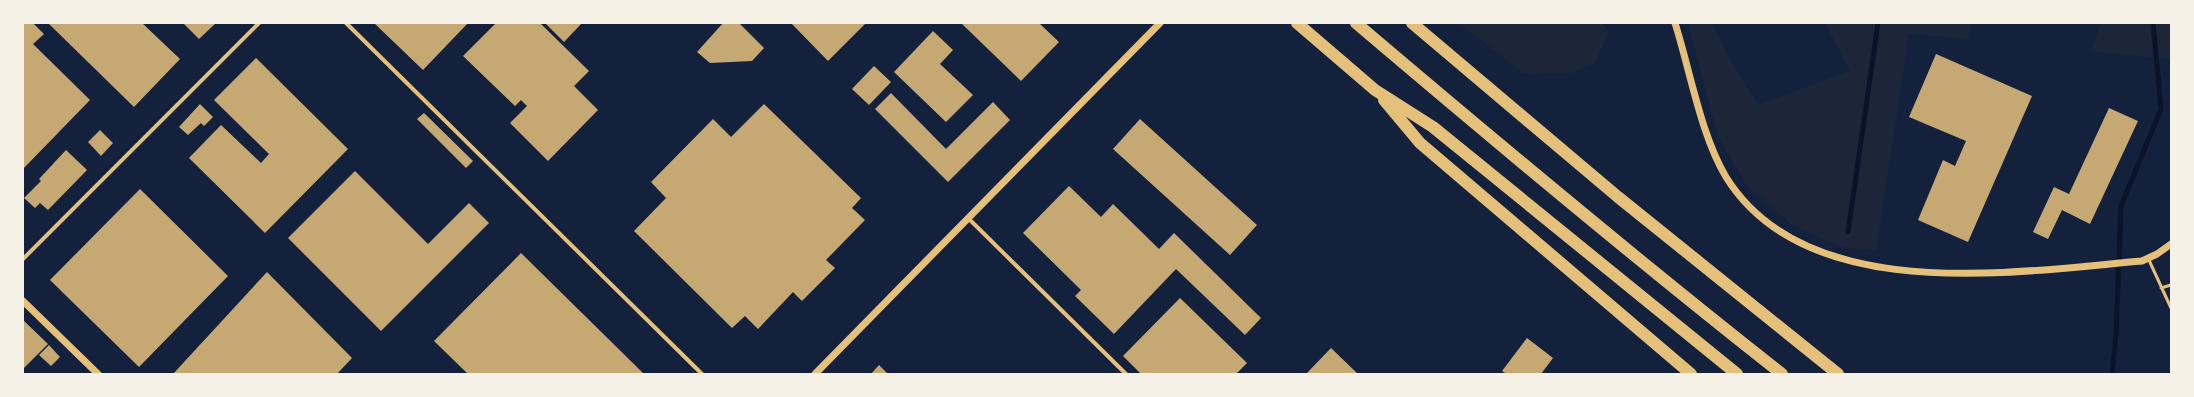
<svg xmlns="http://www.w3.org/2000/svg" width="2194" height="397" font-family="Mulish,sans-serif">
	<rect width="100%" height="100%" fill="#14213d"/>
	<path fill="#1d2539" d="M1459 23H1602L1609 32 1595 63 1568 74 1523 73Z
		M1688 23H1711L1730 60 1758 105 1850 71 1825 23H1971L1968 39 1909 34 1876 251 1841 247 1791 224 1747 186 1718 137Z
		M2101 23H2171V59L2091 51Z"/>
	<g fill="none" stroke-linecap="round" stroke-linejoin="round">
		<path stroke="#0b132b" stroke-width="5" d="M1848 232 1878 23
			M2112 374 2116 335 2121 206 2161 109 2153 23"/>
	</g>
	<path fill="#c6a872" d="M23 23H33L44 34 33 44 90 100 23 169Z
		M48 23H142L180 59 134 107Z
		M183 23H216L199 39Z
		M374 23H468L423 70Z
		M496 23H540L589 71 574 86 598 110 548 161 510 123 527 106 521 100 515 106 463 56Z
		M545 23H582L564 42Z
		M723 23H739L764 48 752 61 710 63 697 52Z
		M791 23H866L828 61Z
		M961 23H1039L1059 42 1021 81Z
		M933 31 953 50 940 64 973 95 946 122 894 72Z
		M1936 54 2032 96 1968 242 1918 220 1943 160 1955 166 1966 141 1909 117Z
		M256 58 348 149 265 233 189 158 221 125 261 163 269 154 214 100Z
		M874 66 891 82 869 105 852 89Z
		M891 93 946 149 993 102 1010 120 948 182 875 109Z
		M200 104 213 117 204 126 201 123 188 135 179 127Z
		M764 104 861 198 852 208 865 220 826 260 835 268 802 301 793 292 758 329 745 316 732 328 634 231 666 198 651 182 713 119 731 137Z
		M2109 108 2138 121 2090 224 2062 210 2048 239 2033 232 2054 187 2069 194Z
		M424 113 473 161 466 168 417 119Z
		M1140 119 1257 225 1230 255 1113 149Z
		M100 130 113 143 101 156 88 142Z
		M66 150 87 170 48 210 40 203 35 208 24 198 41 181 39 179Z
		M355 171 428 244 469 203 489 223 381 331 288 238Z
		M1069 186 1101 217 1113 204 1159 249 1174 233 1261 318 1245 335 1176 269 1114 334 1075 296 1081 290 1023 233Z
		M140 189 228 276 139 367 50 280Z
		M521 253 644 374H468L434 341Z
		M267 272 352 358 337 374H173Z
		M1180 298 1247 363 1236 374H1141L1123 356Z
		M23 320 48 344 23 369Z
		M1527 338 1553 358 1541 374H1507L1502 371Z
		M49 345 60 357 51 366 39 355Z
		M1331 348 1358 374H1306Z
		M879 365 888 374H871Z"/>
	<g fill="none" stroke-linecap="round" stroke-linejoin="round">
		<path stroke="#e5c07b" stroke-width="3" d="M2148 258 2171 308
			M2161 288 2171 285"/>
		<path stroke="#e5c07b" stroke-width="4" d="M346 23 702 374
			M969 219 1126 374
			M23 259 259 23"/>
		<path stroke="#e5c07b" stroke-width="7" d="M1675 23C1690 70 1701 136 1726 177 1806 306 2015 272 2142 261L2157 254 2171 244
			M23 301 98 374
			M815 374 1160 23"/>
		<path stroke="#e5c07b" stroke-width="12" d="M1297 23 1375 90 1433 127 1737 374
			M1356 23C1496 142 1637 260 1782 374
			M1412 23 1618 197 1838 374
			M1384 100 1420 143 1691 374"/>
	</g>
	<rect width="2194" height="397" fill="none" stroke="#f6f1e7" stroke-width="48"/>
</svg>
